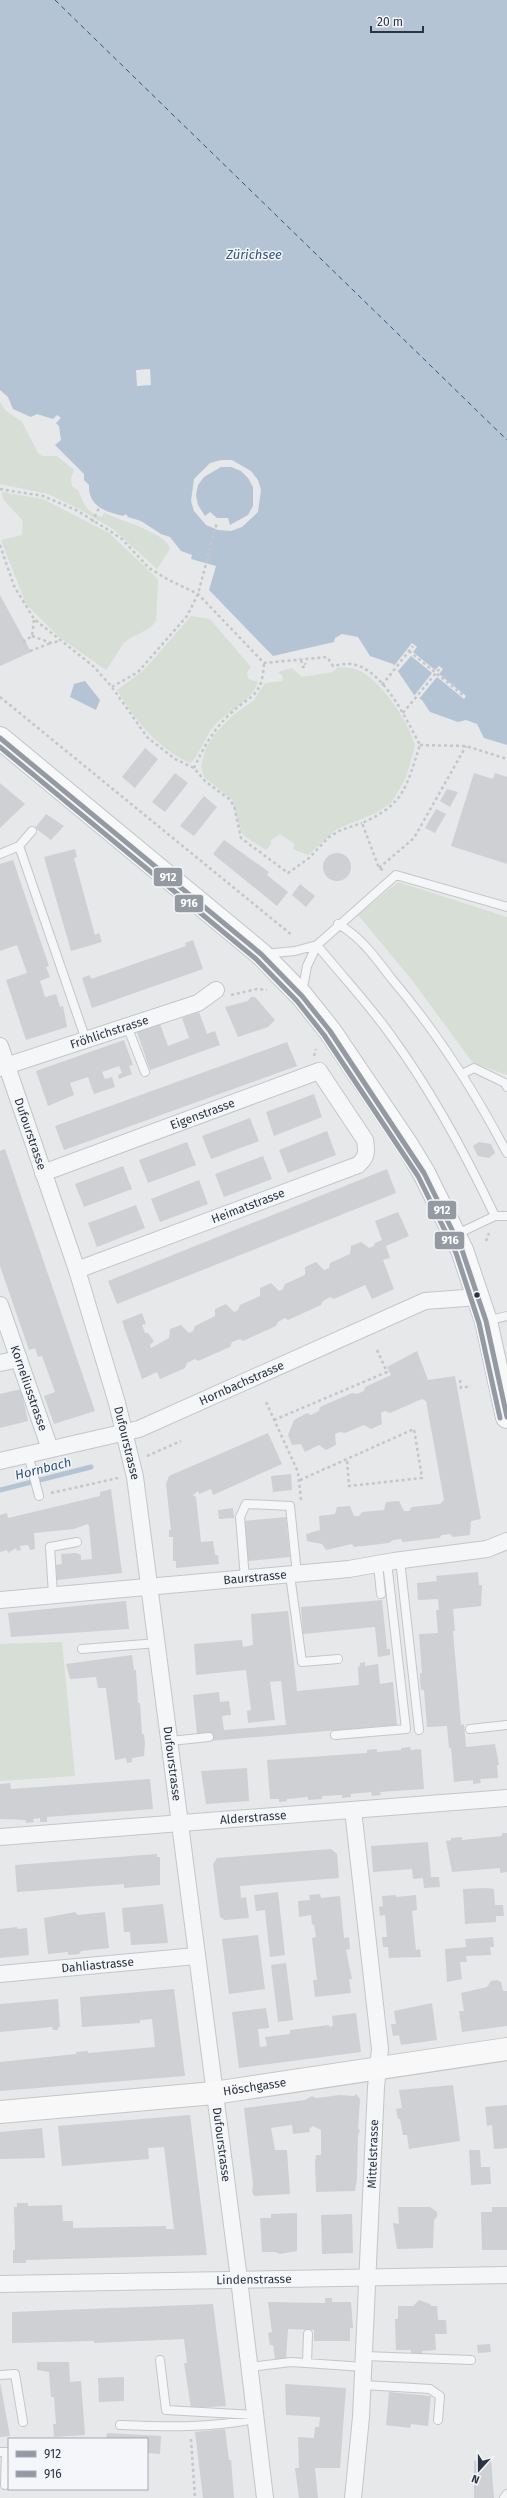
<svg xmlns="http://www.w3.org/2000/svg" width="507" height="2498" font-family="'Fira Sans',sans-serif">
	<rect width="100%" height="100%" fill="#e6e8ea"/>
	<path fill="#d6ded6" d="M0 402 5 410 22 422 38 453 42 456H57L74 470 71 479 72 486C74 488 78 489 79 492 84 505 87 513 102 517L104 513 107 514C122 521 167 533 170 549L157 569 113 529 77 508 48 494 0 484Z
		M2 492 43 499 109 533 158 579 156 621C148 633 127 636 121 647 117 655 111 662 106 670L59 637 26 604 1 540 22 535 23 521 3 499Z
		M191 616 210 619 251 667 247 672 248 679 258 682C251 703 227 711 213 727 207 734 196 761 190 763 156 747 136 721 117 690L144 670Z
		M338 667C346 668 353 667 360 671 381 681 410 723 415 746L406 778 391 803 376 813 337 829 308 855 293 849 295 844 280 834 271 840V844L266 850 244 836 240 829 232 800 204 777 201 767 205 750 214 735 232 716 254 700 265 683 282 681 283 676 278 672 292 668 302 677 333 672Z
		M398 882 507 917V1075L473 1063 412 980 358 915Z
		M62 1642 75 1776 0 1781V1644Z"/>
	<path fill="#b4c4d5" d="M0 0H507V745L484 738 477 724 466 720 458 722 430 712 422 700 414 695 393 664 370 656 358 637 342 634 335 638 334 642 273 656 209 590 216 566 191 559 192 555 181 551 170 537 161 534 141 521 128 517 126 514 123 516C106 512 88 506 89 485L84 480V474L55 445 61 440 59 426 56 423 61 418 57 415 53 419 37 414 31 417 13 409 8 397 0 390Z
		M85 681 100 700 96 710 70 697 74 684Z"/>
	<path fill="#e6e8ea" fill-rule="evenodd" d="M150 369 151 385 137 386 136 370Z
		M221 460H232L251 471 258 480 261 490 258 512 242 527 231 531 218 530 206 525 194 511 191 501 194 479 210 463ZM221 467H231L241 471 248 478 253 487V506L248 515 230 525 228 518H217L210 512 205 516 198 505 196 495 198 485 204 477Z
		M412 643 417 647 413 652 435 670 439 666 443 669 439 674 466 696 464 699 437 677 418 700 414 696 432 673 411 656 398 671 393 667Z"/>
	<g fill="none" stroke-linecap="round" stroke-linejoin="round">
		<path stroke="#b4c4d5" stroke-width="5" d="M0 1490 91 1467"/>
		<path stroke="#34527a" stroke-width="1" stroke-dasharray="5 4" stroke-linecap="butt" d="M55 0 507 440"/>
	</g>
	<path fill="#ced0d3" d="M0 595 31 652 0 666Z
		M145 748 158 759 135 788 122 777Z
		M175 773 188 783 165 812 152 802Z
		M474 773 493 779 495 773 507 777V864L451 846Z
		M0 783 25 804 0 828Z
		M447 789 458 792 450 807 440 801Z
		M204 796 217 807 194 836 180 826Z
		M436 809 446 814 435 833 425 828Z
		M46 814 64 826 51 840 35 828Z
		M224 840 269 872 267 875 288 892 277 906 213 854Z
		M75 849 77 857 74 858 95 935 99 933 102 942 71 951 44 857Z
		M323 867a14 14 0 1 1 28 0a14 14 0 1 1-28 0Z
		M13 860 49 966 46 967 50 977 40 981 45 997 56 994 60 1007 63 1006 67 1027 26 1040 6 980 27 973 17 945 0 951V864Z
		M300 884 315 896 306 907 292 895Z
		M193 940 203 969 92 1008 82 978 90 975 91 979 186 946 185 943Z
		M251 997H255L275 1020 268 1027 238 1037 225 1007 248 1001Z
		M199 1012 207 1034 215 1031 220 1045 150 1070 137 1032 160 1024 168 1046 189 1038 182 1018Z
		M124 1040 133 1065 129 1066 132 1074 119 1079 118 1075 122 1073 119 1066 102 1072 105 1079 112 1077 115 1087 94 1094 88 1077 70 1083 74 1095 48 1106 36 1071Z
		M287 1042 297 1066 64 1150 55 1126Z
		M314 1094 322 1117 274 1136 266 1112Z
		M250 1118 259 1141 211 1159 202 1136Z
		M327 1131 336 1155 288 1173 279 1150Z
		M187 1142 196 1165 148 1183 139 1160Z
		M479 1142 491 1144 495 1153 489 1158 478 1156 473 1146Z
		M5 1149 95 1411 54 1424 44 1396 55 1392 42 1356 38 1357 35 1348 29 1350 0 1266V1151Z
		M263 1156 272 1179 224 1197 215 1174Z
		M123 1166 132 1189 84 1207 75 1184Z
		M387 1169 396 1193 117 1304 108 1281Z
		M199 1180 208 1204 160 1222 151 1199Z
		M136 1205 145 1228 97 1247 88 1223Z
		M398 1212 409 1236 386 1246 390 1258 383 1260 394 1289 372 1299 365 1285 334 1299 330 1297 323 1301 321 1305 288 1320 285 1318 278 1322 276 1326 243 1341 240 1339 232 1342 230 1347 198 1361 195 1359 187 1363 185 1368 160 1379 157 1372 142 1379 122 1321 142 1313 146 1324 142 1325 145 1333H148L154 1341 150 1345 151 1348 169 1338 170 1329 181 1325 189 1333 193 1331 195 1326 215 1316V1309L226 1304 234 1312 238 1310 240 1305 260 1296V1288L271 1283 279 1291 283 1289 285 1284 305 1275V1267L316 1262 324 1270 329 1268 330 1263 350 1254 351 1246 361 1242 369 1248 374 1246 375 1243 382 1240 375 1221Z
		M417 1351 428 1380 455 1376 481 1519 471 1521 470 1535 453 1537 450 1534 442 1535 439 1538 403 1542 401 1539 393 1540 389 1543 354 1547 352 1544 326 1550 322 1544 307 1541 306 1534 320 1530 319 1516 335 1514 337 1507 350 1506 354 1516H359L362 1512 384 1510 386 1502 399 1501 404 1511H409L412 1507 440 1504 444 1500 426 1401 422 1399 390 1413 385 1411 381 1413 382 1424 371 1429 364 1425 345 1433 340 1432 335 1434 336 1445 326 1450 319 1445 305 1452 301 1444 292 1445 288 1435 294 1420 307 1413 311 1415 319 1411 320 1407 352 1393 357 1394 364 1391 365 1387 391 1375 387 1367Z
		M21 1389 28 1421 0 1428V1394Z
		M268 1433 282 1464 213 1495 211 1489 199 1494 198 1491 193 1495 196 1497 201 1542 213 1541 215 1555H218L219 1564 176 1568V1561H173V1537H169V1530H171L166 1484 169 1476Z
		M291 1474 292 1490 273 1492 271 1476Z
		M111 1489 122 1573 57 1580 56 1565 62 1564 61 1554 76 1553 81 1555V1560L92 1559 89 1525 87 1524 74 1529 34 1533 35 1549 30 1550 28 1545 20 1546 21 1550 17 1551 16 1548 8 1553 7 1550 0 1552V1515L7 1513 8 1518 50 1508 100 1496V1492Z
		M233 1508 234 1518 219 1519 218 1510Z
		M286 1517 290 1557 248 1561 244 1521Z
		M478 1572 479 1585H482L481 1606 453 1609 455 1631H453L461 1725 464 1724 466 1747 495 1744 499 1765H497L498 1778 480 1779 481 1783 473 1784V1780L454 1782 451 1748H449L447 1726 427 1727 424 1690H421L420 1681V1673H422L419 1634 438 1633 436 1610H439L438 1599 418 1600 417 1583 437 1581 436 1576Z
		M382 1600 387 1649H390V1655L378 1657 375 1627 303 1634 301 1607Z
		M126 1601 129 1629 11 1637 8 1613Z
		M288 1611 297 1691 359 1685 358 1667 360 1666V1663L365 1662V1666L378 1664 380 1684 393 1682 397 1725 198 1742 193 1695 219 1692 220 1702 229 1701 231 1715 222 1716 224 1730 286 1725 281 1681 270 1682 275 1720 248 1723 247 1711 251 1710 246 1670 196 1675 194 1644 242 1640 243 1647 253 1645 251 1614Z
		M132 1655 134 1670H136L138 1703H140L142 1734H144L145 1743 144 1756 132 1758V1762L127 1763 126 1758 115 1760 106 1688H98L96 1677 70 1679 66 1664Z
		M410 1747 411 1750 421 1749 424 1789 380 1792 381 1795 372 1796 371 1792 351 1794V1797L342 1798V1795L322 1796V1799L308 1800V1797L287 1799V1801L279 1802V1799H270L267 1760 367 1753V1750L377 1749V1752L401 1750V1748Z
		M247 1768 249 1801 206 1804 201 1771Z
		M150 1779 153 1809 47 1817V1822H40V1818L33 1819 34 1822 26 1823V1820L0 1819V1784L10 1783 11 1789Z
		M502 1833H507V1872L500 1873V1868L452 1872 446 1841 451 1840V1838L462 1837V1840L502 1836Z
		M428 1842 431 1877H439L440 1887 424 1888 423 1878 413 1879 412 1869 373 1872 371 1846Z
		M331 1849 337 1854 339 1878 240 1886 241 1898 246 1897 249 1918 225 1920 220 1917 213 1864 217 1858Z
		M157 1854V1857H160V1885L124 1888V1884L17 1892 15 1865Z
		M486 1888 494 1889 495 1905H503L504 1916H496V1922L465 1924 463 1889Z
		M278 1892 285 1955 270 1957 265 1910 256 1911 254 1895Z
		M320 1894 321 1898 340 1896 344 1938 349 1937 350 1949 346 1950 352 1979H349L351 1993 315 1997 313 1980H317L312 1938 316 1937 314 1924 312 1925 311 1915 299 1917 298 1901 310 1900 309 1895Z
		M396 1895V1897L416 1895 417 1910 412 1911 416 1950 420 1949 421 1957 389 1958 388 1947H383L382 1937H387L385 1915 380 1916 379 1907 383 1906 382 1896Z
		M163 1904 168 1943 131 1945 130 1932H124L122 1908Z
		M75 1912 78 1915 105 1912 109 1948 81 1951 79 1954 68 1955V1952L48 1954 44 1918Z
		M17 1927 18 1929 27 1928 29 1955 0 1958V1929Z
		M258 1935 265 1989 229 1994 222 1939Z
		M493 1937 494 1947H490L491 1955 466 1956 467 1962H460L462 1979 447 1982 445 1949 466 1947 465 1939Z
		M286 1963 293 2020 278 2022 271 1965Z
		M497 1980 501 1982 503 1991H507V2026L462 2032 459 2011H464L461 1993 487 1987 491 1981Z
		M174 1989 185 2076 0 2091V2062L76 2054V2052L88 2051V2053L155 2047 152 2019 140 2020V2023L82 2027 80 1997Z
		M58 1999 60 2027H58V2030H53L52 2027 0 2032V2004Z
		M432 2003 437 2040 401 2045 399 2035 393 2036 391 2024H396L394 2011Z
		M266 2008 269 2028 258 2029 260 2047 267 2046 265 2037 290 2034V2030L329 2025V2027L333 2026 332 2016 356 2013 361 2052 239 2068 232 2012Z
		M453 2085 460 2141 409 2149 407 2135H403L400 2119H398L396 2109 402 2108 399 2090Z
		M356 2094 360 2099 358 2129 360 2130 358 2136 357 2179 355 2191 316 2192 315 2164 316 2155H321V2130L313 2126 309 2129 310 2132 293 2134 292 2125 271 2128 275 2150H287L290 2194 254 2196 252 2191 253 2184 244 2108 305 2100 312 2096 316 2098 340 2095 354 2096Z
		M507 2105V2148L494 2149 492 2125 487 2126 485 2107Z
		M190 2115 207 2255 26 2260V2263H13V2250H15L14 2207H17V2203H28V2206L62 2205 63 2221H73V2228L166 2226V2229H174L164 2147 148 2148 149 2159 62 2166 58 2126Z
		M42 2128 45 2158 0 2159V2132Z
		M469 2150H480L481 2167H490L491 2184 471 2185Z
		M398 2207H430L437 2212V2217L434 2220 433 2248 397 2249 393 2223 399 2224Z
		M492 2207H507V2250H482L481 2212H492Z
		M297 2213V2251L280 2254 275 2252H262L260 2218H271V2214Z
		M352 2214 353 2253 322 2254 321 2215Z
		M325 2298H332V2302H351L353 2328H350V2341H314V2330L288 2329 286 2359H275L273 2345H270L268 2333 272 2332 268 2302 325 2303Z
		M419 2300 430 2304 431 2306H437L438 2320H446L447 2334H435L436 2350 422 2351V2354H411V2350H396L395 2319H398V2306H413Z
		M213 2304 226 2406 191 2408 184 2363H187L184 2339 94 2343V2341L12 2343V2312Z
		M490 2344 491 2352 478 2353 477 2345Z
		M37 2362H69L70 2382 81 2381 85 2435 54 2437 53 2424H56L54 2397H51L49 2372 37 2370Z
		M124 2377V2401L99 2402 98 2378Z
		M0 2382 10 2436 0 2437Z
		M285 2384 346 2388 340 2468H315L318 2498H299L295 2468H299L298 2437 314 2438 315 2427H319L320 2417 286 2415Z
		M389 2392 431 2396 428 2426 411 2424 410 2428 386 2425Z
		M225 2429 229 2460H231L234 2498H203L195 2432Z
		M107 2433 161 2436 160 2454 147 2453V2439H106Z
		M491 2459 494 2498H474V2461Z"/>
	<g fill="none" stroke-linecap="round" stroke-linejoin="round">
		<defs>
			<path id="service" d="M19 846 32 831
				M0 854 19 846 86 1040
				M338 924C361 937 375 957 391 978 437 1032 474 1090 507 1153
				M264 954 295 951 317 945 396 875 507 907
				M302 993 307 966 317 945C341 975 369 1004 392 1037 433 1093 465 1153 495 1216
				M127 1026 145 1072
				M462 1074 474 1068 505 1083 507 1087
				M455 1235 495 1216H507
				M486 1321 507 1316
				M28 1454 39 1496
				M400 1560 419 1730
				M378 1564 381 1594
				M290 1575 302 1662 338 1659
				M245 1579 240 1517 246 1504 290 1506 297 1574
				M53 1595 50 1547 77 1542
				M82 1649 158 1643
				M470 1729 507 1725
				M335 1735 406 1729 387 1562
				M170 1741 209 1737
				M364 2356 471 2360
				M160 2360 166 2410 255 2415
				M307 2363 308 2334
				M250 2367 291 2362 364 2367
				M0 2375 15 2374 23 2422
				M363 2385 430 2389 440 2396 438 2420
				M120 2425C166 2427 210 2428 256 2419
				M0 2452H6L5 2485
				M504 2498 507 2494"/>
			<g id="minor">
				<path id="s1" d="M0 1046 77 1270 117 1403 135 1477 239 2279 265 2498"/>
				<path id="s2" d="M0 1068 198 1003 216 990"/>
				<path id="s3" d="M43 1173 319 1071 365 1140C367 1152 367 1157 358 1165L77 1270"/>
				<path id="s4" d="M0 1305 50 1449"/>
				<path d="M0 1363 19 1359"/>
				<path id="s5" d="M0 1461 139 1429 425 1301 479 1297"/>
				<path id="s6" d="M0 1600 349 1569 394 1561 487 1549 507 1541"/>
				<path d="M353 1810 380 2049 376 2087 361 2417 353 2498"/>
				<path id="s7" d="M0 1837 507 1798"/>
				<path id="s8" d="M0 1974 196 1956"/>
				<path id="s9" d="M0 2284 507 2275"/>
			</g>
			<g id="secondary">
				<path id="s10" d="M0 2112 214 2093 507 2049"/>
			</g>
			<path id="primary" d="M0 738 261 954 302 996 330 1031 407 1145 424 1173 462 1250 486 1321 507 1417"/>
		</defs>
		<use href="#service" stroke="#c4c6c8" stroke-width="10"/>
		<use href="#minor" stroke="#c4c6c8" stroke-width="18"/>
		<use href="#secondary" stroke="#c4c6c8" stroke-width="24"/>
		<use href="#primary" stroke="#c2c5c8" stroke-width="24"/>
		<path stroke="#c5c6ca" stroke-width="2.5" stroke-dasharray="3 3" stroke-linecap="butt" d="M0 489 43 496 76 510 110 531 122 539 149 568 167 579 198 594 264 663 327 657 333 666C339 665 346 663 352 664 384 670 406 719 420 745 406 787 405 804 362 823L379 868 383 870
			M92 522 101 504
			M0 545 14 586 34 619 93 666 112 687 147 737 175 759 194 768 205 781 229 799 234 806 241 838 288 873 309 858 329 837 341 830 362 823
			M32 636 51 643 60 641
			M23 642 32 636 34 620
			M30 651 51 643
			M409 651 464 696
			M301 660 303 667 306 666 305 663
			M382 685 413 646
			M112 687 138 672 187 616 198 594 217 522
			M0 697 293 936
			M403 713 440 668
			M420 745 466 746 507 759
			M194 768C203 748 213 730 230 714 251 694 262 698 264 663
			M379 868 414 838 466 746
			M231 995 257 989 267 990
			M314 1056 316 1049
			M486 1241 489 1233
			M460 1380 461 1388 471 1386
			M266 1402 298 1472 301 1500
			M274 1420 387 1372 377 1350
			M147 1456 181 1441
			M300 1480 414 1429 422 1478 349 1486 347 1459
			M51 1493 118 1478
			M191 2439 195 2498"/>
		<use href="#service" stroke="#f5f6f7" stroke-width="8"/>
		<use href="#minor" stroke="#f5f6f7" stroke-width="16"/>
		<use href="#secondary" stroke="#f8f8f8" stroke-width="22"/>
		<use href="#primary" stroke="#f8f8f8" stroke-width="22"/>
		<defs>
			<path id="bus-1" d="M0 738 261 954 302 996 330 1031 424 1173 462 1250 486 1321 507 1417"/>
			<path id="bus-2" d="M0 747 256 959 297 1001 324 1035 418 1176 456 1253 479 1323 500 1418"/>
		</defs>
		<use href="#bus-1" stroke="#f4f6f9" stroke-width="8"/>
		<use href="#bus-2" stroke="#f4f6f9" stroke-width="8"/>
		<use href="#bus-1" stroke="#959aa2" stroke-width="5"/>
		<use href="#bus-2" stroke="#959aa2" stroke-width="5"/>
	</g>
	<circle fill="#2b3445" stroke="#f4f6f9" stroke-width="1.5" cx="477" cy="1295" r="3.5"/>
	<g text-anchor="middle" stroke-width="3" stroke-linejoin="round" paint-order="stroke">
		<g font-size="12" fill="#2b3445" stroke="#f4f6f9">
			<text dy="4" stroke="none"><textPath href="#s2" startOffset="115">Fröhlichstrasse</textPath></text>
			<text dy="4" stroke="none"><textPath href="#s3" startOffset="170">Eigenstrasse</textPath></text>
			<text dy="4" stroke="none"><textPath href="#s1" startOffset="93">Dufourstrasse</textPath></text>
			<text transform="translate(248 1206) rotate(-21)" y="4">Heimatstrasse</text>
			<text dy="4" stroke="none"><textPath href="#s5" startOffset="255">Hornbachstrasse</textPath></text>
			<text dy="4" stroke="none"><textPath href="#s4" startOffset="88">Korneliusstrasse</textPath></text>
			<text dy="4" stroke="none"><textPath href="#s1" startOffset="417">Dufourstrasse</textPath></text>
			<text dy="4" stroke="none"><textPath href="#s6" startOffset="256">Baurstrasse</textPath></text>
			<text dy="4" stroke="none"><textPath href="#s1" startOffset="741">Dufourstrasse</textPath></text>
			<text dy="4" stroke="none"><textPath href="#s7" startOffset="254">Alderstrasse</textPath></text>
			<text dy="4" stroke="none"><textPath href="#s8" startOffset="98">Dahliastrasse</textPath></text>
			<text dy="4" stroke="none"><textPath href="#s10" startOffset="256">Höschgasse</textPath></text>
			<text dy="4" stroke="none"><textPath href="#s1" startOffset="1125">Dufourstrasse</textPath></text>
			<text transform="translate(373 2154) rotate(-88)" y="4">Mittelstrasse</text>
			<text dy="4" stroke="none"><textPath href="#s9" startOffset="254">Lindenstrasse</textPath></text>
		</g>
		<g font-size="13" font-style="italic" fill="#34527a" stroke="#f4f6f9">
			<text x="254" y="259">Zürichsee</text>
			<text transform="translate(43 1468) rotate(-14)" y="5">Hornbach</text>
		</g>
	</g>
	<g stroke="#f4f6f9" stroke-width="1.5">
		<rect x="153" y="867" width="30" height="20" rx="4" fill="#959aa2"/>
		<rect x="174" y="894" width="30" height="19" rx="4" fill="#959aa2"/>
		<rect x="427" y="1200" width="30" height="20" rx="4" fill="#959aa2"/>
		<rect x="434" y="1231" width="31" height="19" rx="4" fill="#959aa2"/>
	</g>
	<g font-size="11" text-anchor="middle" font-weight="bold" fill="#fff">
		<text x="168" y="881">912</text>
		<text x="189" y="907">916</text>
		<text x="442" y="1214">912</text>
		<text x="450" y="1244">916</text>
	</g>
	<rect x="8" y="2438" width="140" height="52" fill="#f4f6f9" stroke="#a4a8b1"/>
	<rect x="16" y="2451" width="20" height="6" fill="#959aa2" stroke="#a4a8b1"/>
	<text x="44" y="2458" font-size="12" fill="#2b3445">912</text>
	<rect x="16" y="2471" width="20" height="6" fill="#959aa2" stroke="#a4a8b1"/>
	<text x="44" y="2478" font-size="12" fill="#2b3445">916</text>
	<g transform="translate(479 2470) rotate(201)" stroke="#f4f6f9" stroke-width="3" paint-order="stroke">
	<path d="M0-3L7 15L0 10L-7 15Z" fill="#2b3445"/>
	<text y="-6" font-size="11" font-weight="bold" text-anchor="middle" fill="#2b3445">N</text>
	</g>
	<path d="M371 26v6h52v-6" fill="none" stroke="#2b3445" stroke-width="2"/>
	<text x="377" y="26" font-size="12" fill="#2b3445" stroke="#f4f6f9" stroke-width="3" paint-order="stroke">20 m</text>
</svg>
